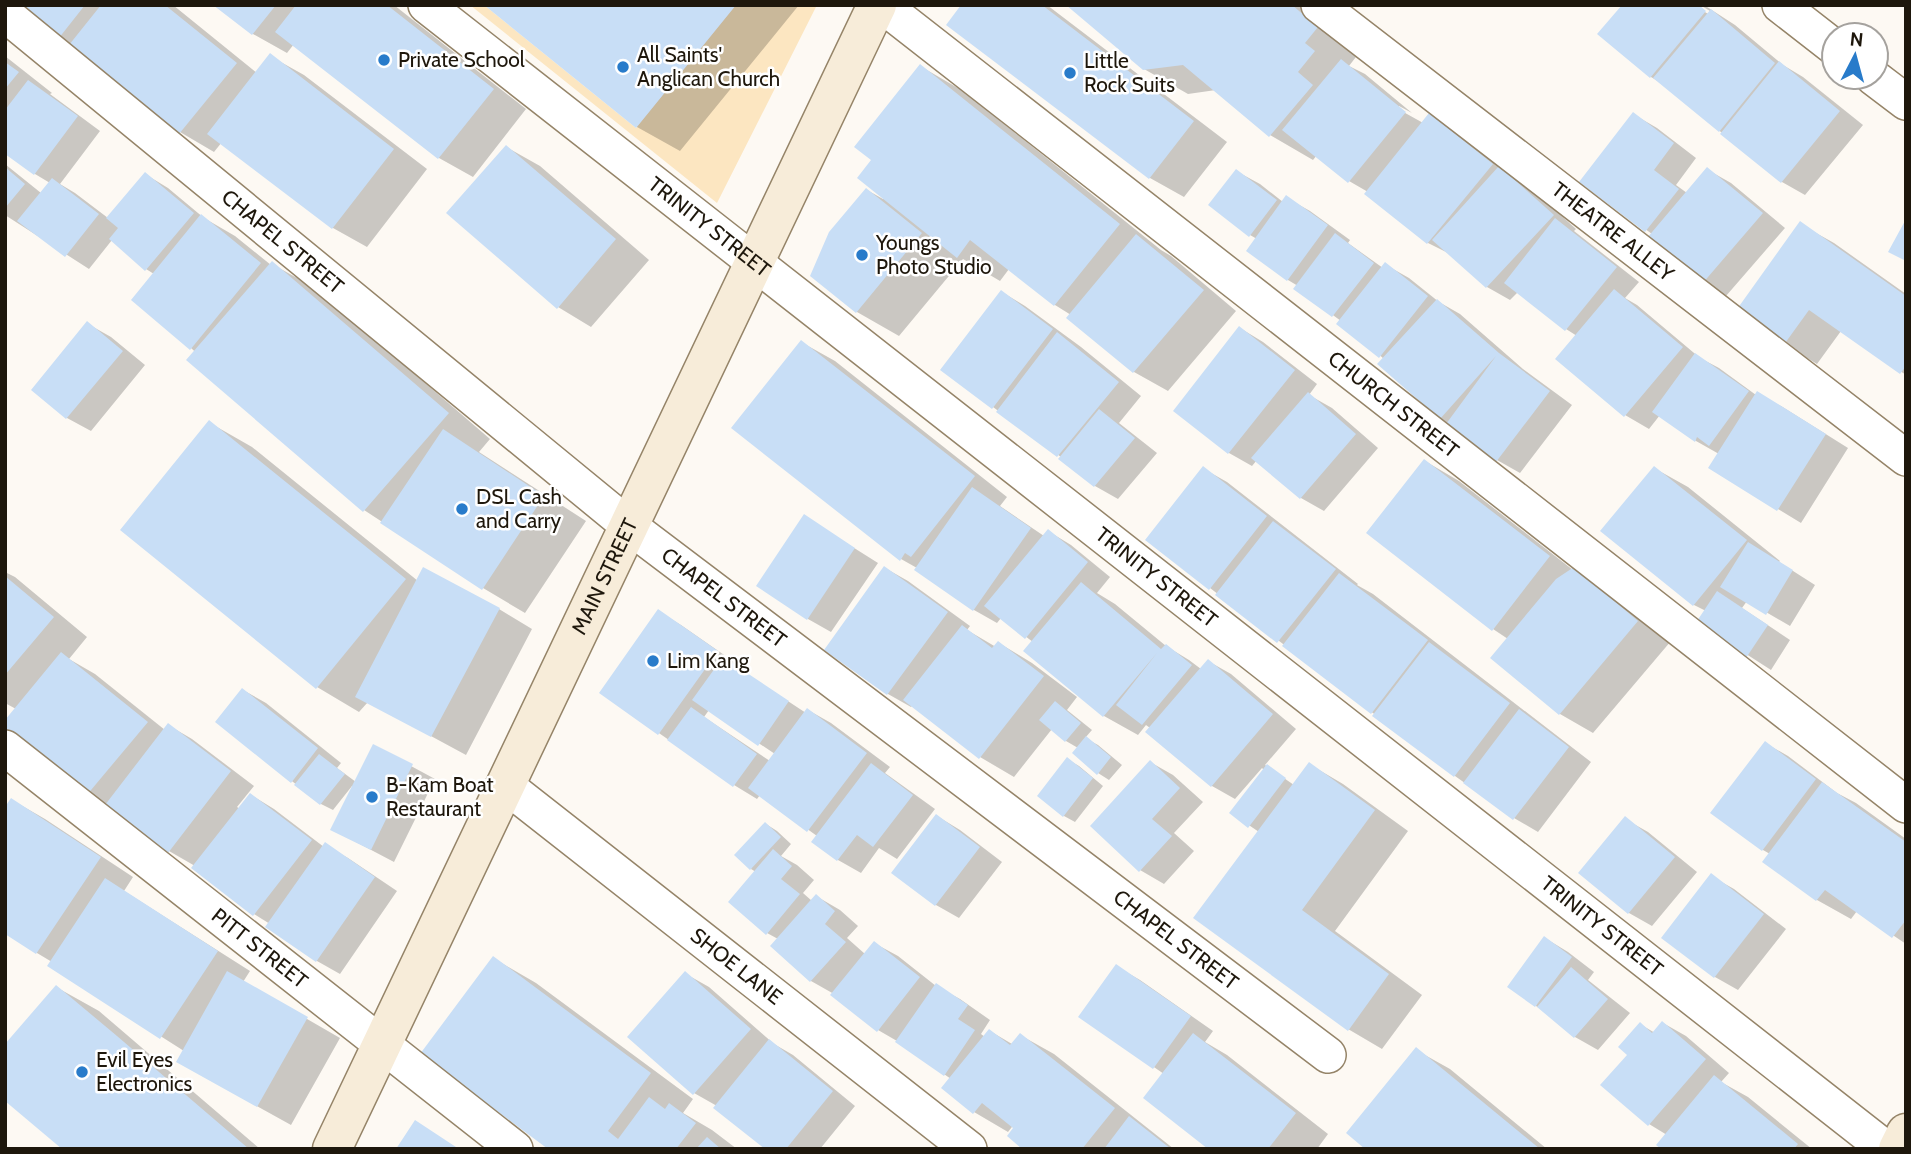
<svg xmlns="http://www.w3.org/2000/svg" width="1911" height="1154" font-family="Cabin,sans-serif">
	<rect width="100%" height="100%" fill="#fdf9f3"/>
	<path fill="#fce6c1" d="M470 5H484L636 128 736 5H817L717 203Z"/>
	<path fill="#0003" fill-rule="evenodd" d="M8 5H173L257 73 270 56 304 75 427 169 367 247 333 228 222 142 214 152 180 132Z
		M216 5H394L526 109 473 177 439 158 294 44 287 53 253 34Z
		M486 5H799L680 151 637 127Z
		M963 5H1047L1227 142 1184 197 1150 178 949 24Z
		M1069 5H1302L1359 53 1349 66 1365 74 1412 113 1399 106 1398 109 1425 124 1430 116 1453 129 1523 181 1576 229 1574 231 1639 282 1625 298 1637 305 1700 358 1719 368 1756 395 1781 406 1848 448 1801 523 1710 468 1719 454 1696 441 1660 415 1649 429 1625 415 1577 336 1566 329 1518 292 1510 300 1487 287 1452 255 1428 243 1366 194 1368 192 1349 181 1317 155 1313 160 1270 135 1216 90 1188 94 1144 69Z
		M1624 5H1704L1735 25 1783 65 1803 77 1863 125 1805 195 1782 182 1661 83 1651 77ZM1700 5 1710 11V15L1698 8Z
		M5 56 52 93 50 94 100 131 60 184 75 193 108 218 145 174 168 188 204 218 235 236 271 265 272 264 315 288 490 439 479 452 586 521 525 613 483 588 364 510 191 348 154 274 146 269 112 240 89 269 5 215V164L41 193 50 183 35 174 5 152Z
		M920 66 963 91 1161 250 1171 256 1236 311 1168 391 1134 372 1071 315 1055 305 1009 269 1000 281 963 259 899 336 857 312 812 276 867 190 883 199 885 198 874 160Z
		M1633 114 1657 128 1696 158 1676 185 1687 193 1708 170 1731 183 1785 228 1726 296 1703 283 1652 234 1581 182Z
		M506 147 540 166 649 260 591 327 558 307Z
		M1236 171 1260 184 1283 202 1287 198 1310 211 1350 240 1348 243 1383 268 1386 265 1409 278 1439 302 1460 314 1523 369 1572 405 1520 473 1497 460 1441 418 1384 359 1341 321 1296 288 1298 286 1288 280 1257 239 1250 235Z
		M1800 224 1834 243 1906 294V375L1841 331 1817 364 1784 344Z
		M1002 292 1025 306 1081 347 1141 396 1119 423 1157 453 1118 499 1095 486 1061 457 993 407Z
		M88 324 111 337 145 365 91 431 67 418 33 390Z
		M1240 328 1263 342 1317 384 1309 395 1332 408 1378 448 1324 511 1301 498 1257 460 1252 466 1229 453 1175 410Z
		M801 342 835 361 1007 497 1000 506 1044 536 1048 531 1071 545 1110 577 1097 593 1115 604 1166 646 1189 660 1201 669 1208 661 1231 674 1296 729 1265 765 1294 785 1309 764 1343 784 1408 831 1335 931 1422 995 1382 1049 1348 1029 1259 832 1231 813 1264 770 1262 768 1235 799 1212 786 1147 731 1150 728 1146 725 1138 735 1104 716 1033 642 1001 618 997 623 974 610 917 568 901 559Z
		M210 423 252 447 418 581 499 609 532 629 466 755 368 702 359 712 317 687Z
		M1425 461 1459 481 1573 570 1608 589 1671 641 1593 733 1560 714 1508 639 1493 629Z
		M1654 468 1688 487 1780 561 1779 562 1815 585 1790 626 1747 601 1742 608 1790 640 1771 670 1698 623 1706 611 1694 605 1602 531Z
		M1204 469 1227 482 1358 584 1357 585 1373 594 1591 762 1538 832 1514 818 1455 776 1210 588Z
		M805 517 878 563 831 632 808 619Z
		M885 568 908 581 970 626 967 630 996 647 999 643 1032 663 1077 697 1067 710 1092 730 1085 738 1098 745 1122 765 1109 780 1098 773 1078 748 1066 741 1052 729 1014 777 980 757 913 705 911 707 888 694 826 649Z
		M5 572 15 577 87 637 69 659 95 674 165 730 168 725 192 739 254 786 237 807 240 809 251 795 274 809 324 847 325 845 348 858 397 891 340 974 317 961 270 924 254 914 195 866 169 851 119 813 88 795 16 709 5 703Z
		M658 611 681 625 740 666 738 668 806 713 808 710 831 723 890 767 885 773 935 809 897 859 879 848 861 873 838 860 817 836 760 795 757 799 734 785 601 693ZM709 710 775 754 770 761 704 717Z
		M243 690 266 703 341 763 337 768 356 782 374 746 435 779 394 862 356 842 352 786 333 810 321 804 217 722Z
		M1765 743 1788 756 1837 793 1856 803 1906 839V944L1857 911 1851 919 1817 900 1765 862 1770 854 1763 850Z
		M1067 759 1079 766 1103 786 1075 822 1064 816Z
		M1150 762 1173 775 1203 802 1174 833 1194 851 1164 884 1140 870Z
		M12 800 45 819 133 877 124 891 250 971 243 982 340 1038 291 1125 212 1081 184 1051 50 966 52 962 37 953Z
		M937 816 960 830 1002 862 959 918 936 905 894 873Z
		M1625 819 1648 832 1697 872 1652 926 1629 913Z
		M766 824 777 831 791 844 781 856 797 865 814 880 803 893 812 901 816 896 840 910 858 926 847 938 865 954 874 943 898 956 936 986 960 999 990 1020 981 1034 985 1037 990 1031 1012 1044 1020 1035 1054 1054 1174 1149H1025L1018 1126 1015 1123 1008 1132 974 1112 951 1079 897 1041 878 1030 834 994 811 981 772 946 778 939 767 933 756 872 751 869Z
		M1711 876 1734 889 1786 929 1738 990 1715 977 1663 938Z
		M1545 938 1568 952 1594 972 1588 980 1630 1013 1598 1050 1575 1037 1544 1011 1536 1006Z
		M493 958 536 983 693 1099 683 1113 712 1130 737 1149H551Z
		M1116 966 1140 980 1213 1031 1205 1042 1227 1055 1328 1134 1317 1149H1210L1164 1074 1081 1017Z
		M686 974 709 987 774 1044 793 1055 855 1106 820 1149H768L717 1106 694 1093Z
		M56 987 99 1011 260 1149H65Z
		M1663 1023 1686 1036 1729 1073 1721 1082 1748 1097 1812 1149H1664L1667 1135 1649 1124 1629 1055 1640 1024 1655 1033Z
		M1416 1050 1450 1069 1547 1149H1368Z"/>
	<path fill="#c8def6" d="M5 5H85L55 43Z
		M101 5H165L237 63 179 134 69 45Z
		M213 5H276L252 35Z
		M296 5H387L494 89 438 159 275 32Z
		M484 5H736L636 128Z
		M961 5H1042L1194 121 1149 179 946 25Z
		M1066 5H1292L1318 27 1305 43 1315 51 1298 72 1313 85 1269 137 1183 65 1143 70Z
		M1622 5H1699L1706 11 1650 78 1597 34Z
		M1711 9 1775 63 1719 132 1653 78Z
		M270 53 394 149 332 229 207 134Z
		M1341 59 1406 112 1348 183 1282 130Z
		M1779 61 1840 111 1781 183 1720 134Z
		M5 62 19 72 5 89Z
		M920 64 1120 224 1054 306 970 240 957 258 857 178 871 160 854 147Z
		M28 80 78 116 34 175 5 154V110Z
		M1633 112 1674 143 1654 170 1679 189 1645 232 1579 182Z
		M1429 113 1493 164 1427 244 1364 194Z
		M506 145 616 239 557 309 446 213Z
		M1499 166 1554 215 1486 288 1432 240Z
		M5 167 25 184 5 208Z
		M1707 167 1763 213 1702 284 1647 238Z
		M1236 169 1277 200 1249 237 1208 205Z
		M145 172 194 213 145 271 109 239 118 228 106 218Z
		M52 178 99 214 65 257 17 221Z
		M866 188 922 233 856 313 810 276 829 232Z
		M1286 195 1328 225 1287 281 1246 251Z
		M201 214 261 263 190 350 131 300Z
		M1555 218 1617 267 1565 331 1504 283Z
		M1906 219V261L1888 252Z
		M1800 221 1906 296V366L1900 374 1809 310 1783 346 1735 312Z
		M1335 233 1374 263 1332 317 1293 289Z
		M1136 234 1204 290 1133 373 1066 318Z
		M272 261 449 413 363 512 186 360Z
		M1385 262 1428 296 1379 358 1336 324Z
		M1614 289 1683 347 1624 417 1555 359Z
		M1001 290 1053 329 992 409 940 370Z
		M1437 299 1499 353 1550 391 1496 462 1446 424 1496 356 1440 419 1377 364Z
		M87 321 123 351 66 419 31 390Z
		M1239 326 1295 370 1228 454 1173 411Z
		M1057 332 1119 382 1057 457 996 412Z
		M801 340 975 476 911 557 905 553 900 561 731 428Z
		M1695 353 1749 391 1709 446 1697 437 1695 442 1652 412Z
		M1757 391 1826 434 1777 511 1708 468Z
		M1308 392 1356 434 1300 499 1251 458Z
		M1099 409 1135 438 1094 487 1058 459Z
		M209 420 406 579 316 689 120 530Z
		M443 429 544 496 482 590 380 523Z
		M1424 459 1550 556 1492 631 1366 533Z
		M1203 466 1267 516 1209 590 1145 540Z
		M1654 466 1747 540 1693 606 1600 531Z
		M972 487 1031 528 973 611 914 570Z
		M804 514 855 548 807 620 756 586Z
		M1273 521 1336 569 1277 643 1215 595Z
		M1048 529 1088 562 1025 639 984 606Z
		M1748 542 1793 570 1766 615 1720 587Z
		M884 566 948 612 887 695 824 650Z
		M423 567 500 608 431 737 355 697Z
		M1574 567 1638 621 1559 715 1490 658 1556 579Z
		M1339 573 1428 640 1371 714 1282 646Z
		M5 576 54 617 5 675Z
		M1081 582 1161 649 1166 644 1192 665 1142 725 1116 705 1157 653 1103 717 1023 651Z
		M1717 591 1768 625 1746 658 1695 624Z
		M658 609 718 651 658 735 599 693Z
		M962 625 992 648 998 641 1044 676 979 759 903 700Z
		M1429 642 1510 703 1454 777 1372 716Z
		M61 652 148 722 86 796 5 731V720Z
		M723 657 789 701 758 746 692 700Z
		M1208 659 1273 714 1211 787 1145 732Z
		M242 688 318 748 291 783 215 722Z
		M1055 701 1081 723 1065 742 1039 720Z
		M691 707 757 754 733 787 667 740Z
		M807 708 867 753 807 832 748 788Z
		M1519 709 1569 747 1513 820 1463 783Z
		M168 723 231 771 168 853 105 805Z
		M1086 736 1111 757 1097 775 1072 753Z
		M1765 741 1816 779 1762 851 1710 813Z
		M373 744 413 764 371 850 330 830Z
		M319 754 345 774 320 805 294 785Z
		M1067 757 1093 778 1063 817 1037 796Z
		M1150 760 1180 788 1152 819 1172 836 1139 872 1090 826Z
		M1309 762 1375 810 1302 910 1389 974 1348 1031 1193 918Z
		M871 763 913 795 873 847 857 835 837 861 811 842Z
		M1267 764 1286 778 1248 828 1229 813Z
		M1822 782 1906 842V920L1892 938 1825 890 1816 901 1762 862Z
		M250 793 312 840 253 916 191 868Z
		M11 798 101 857 36 954 5 934V807Z
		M936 814 980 847 935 906 891 873Z
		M1625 816 1675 857 1628 914 1578 873Z
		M765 822 781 837 750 870 734 855Z
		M325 842 375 877 316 962 265 927Z
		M773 849 792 866 781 879 800 894 766 935 728 902Z
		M1711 873 1764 914 1714 978 1661 938Z
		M105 878 218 951 160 1039 47 966Z
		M816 894 835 911 825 924 846 942 810 982 770 946Z
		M1544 936 1572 957 1535 1007 1507 987Z
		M874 941 920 977 877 1032 830 995Z
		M493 956 651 1073 608 1131 618 1139 649 1097 665 1109 669 1103 696 1123 676 1149H548L420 1054Z
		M1116 964 1191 1016 1153 1069 1078 1017Z
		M1571 967 1608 999 1574 1038 1537 1007Z
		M227 971 308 1017 257 1107 176 1062Z
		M685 971 751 1029 693 1095 627 1037Z
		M936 983 968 1005 958 1019 975 1030 944 1076 895 1042Z
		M56 985 117 1036 249 1149H62L5 1101V1044Z
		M1662 1021 1706 1059 1648 1126 1600 1085 1627 1055 1618 1047 1640 1022 1652 1033Z
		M989 1029 1010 1045 1020 1033 1115 1108 1082 1149H1022L1007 1136 1013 1128 982 1103 973 1114 941 1088Z
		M1193 1033 1296 1113 1268 1149H1208L1143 1098Z
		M769 1039 833 1091 786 1149H765L713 1108Z
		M1416 1047 1540 1149H1365L1346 1133Z
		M1714 1075 1798 1144 1794 1149H1661L1656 1145Z
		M1129 1116 1171 1149H1104Z
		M415 1120 459 1149H396Z
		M707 1137 721 1149H696Z"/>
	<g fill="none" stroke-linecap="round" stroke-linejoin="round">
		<defs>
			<g id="street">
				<path id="s1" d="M426 5 1886 1149"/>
				<path id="s2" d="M882 5 1906 805"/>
				<path id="s3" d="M1319 5 1906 458"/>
				<path d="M1780 5 1834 47"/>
				<path id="s4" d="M5 14 629 526 1328 1055"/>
				<path d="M1873 77 1906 102"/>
				<path id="s5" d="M5 748 515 1149"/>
				<path id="s6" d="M505 785 969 1149"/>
			</g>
			<g id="secondary">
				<path id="s7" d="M332 1149 877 5"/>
				<path d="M1898 1149 1906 1133"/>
			</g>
		</defs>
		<use href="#street" stroke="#958468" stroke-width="38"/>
		<use href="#secondary" stroke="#958468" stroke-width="41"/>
		<use href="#street" stroke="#fff" stroke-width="35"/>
		<use href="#secondary" stroke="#f7ecd9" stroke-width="38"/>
	</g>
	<g fill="#287bca" stroke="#fff" stroke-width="2.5">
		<circle cx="384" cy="60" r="7"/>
		<circle cx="623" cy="67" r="7"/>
		<circle cx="1070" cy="73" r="7"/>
		<circle cx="862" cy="255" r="7"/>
		<circle cx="462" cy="509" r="7"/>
		<circle cx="653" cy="661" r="7"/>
		<circle cx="372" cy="797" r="7"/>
		<circle cx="82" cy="1072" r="7"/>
	</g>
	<g text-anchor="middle" stroke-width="5" stroke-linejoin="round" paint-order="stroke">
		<g font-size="21" fill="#1e170c" stroke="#fff" text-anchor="start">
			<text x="637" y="62">All Saints'<tspan x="637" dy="24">Anglican Church</tspan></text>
			<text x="398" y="67">Private School</text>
			<text x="1084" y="68">Little<tspan x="1084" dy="24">Rock Suits</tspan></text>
			<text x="876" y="250">Youngs<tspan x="876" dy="24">Photo Studio</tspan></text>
			<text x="476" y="504">DSL Cash<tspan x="476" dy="24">and Carry</tspan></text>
			<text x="667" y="668">Lim Kang</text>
			<text x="386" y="792">B-Kam Boat<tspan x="386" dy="24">Restaurant</tspan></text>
			<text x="96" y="1067">Evil Eyes<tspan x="96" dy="24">Electronics</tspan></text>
		</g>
		<g font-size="21" fill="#1e170c" stroke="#fff">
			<text dy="7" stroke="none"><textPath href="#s1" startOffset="360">TRINITY STREET</textPath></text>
			<text dy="7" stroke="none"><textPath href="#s3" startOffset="371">THEATRE ALLEY</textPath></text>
			<text dy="7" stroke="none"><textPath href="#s4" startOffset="359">CHAPEL STREET</textPath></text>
			<text dy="7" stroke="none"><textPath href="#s2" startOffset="649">CHURCH STREET</textPath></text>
			<text dy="7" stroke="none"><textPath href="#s7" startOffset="634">MAIN STREET</textPath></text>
			<text dy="7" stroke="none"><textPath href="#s1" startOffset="928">TRINITY STREET</textPath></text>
			<text dy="7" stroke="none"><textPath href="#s4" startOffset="926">CHAPEL STREET</textPath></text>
			<text dy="7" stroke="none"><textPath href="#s1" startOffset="1494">TRINITY STREET</textPath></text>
			<text dy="7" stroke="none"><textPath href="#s4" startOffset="1493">CHAPEL STREET</textPath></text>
			<text dy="7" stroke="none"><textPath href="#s5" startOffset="324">PITT STREET</textPath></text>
			<text dy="7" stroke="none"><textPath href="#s6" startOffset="294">SHOE LANE</textPath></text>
		</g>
	</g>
	<rect width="1911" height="1154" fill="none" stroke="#1e170c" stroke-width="14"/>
	<g transform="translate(1855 56) rotate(6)"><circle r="33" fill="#ffffff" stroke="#a5a29e" stroke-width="2"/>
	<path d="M0-5L12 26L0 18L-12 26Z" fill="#287bca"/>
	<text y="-10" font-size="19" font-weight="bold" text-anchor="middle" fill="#1e170c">N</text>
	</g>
</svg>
